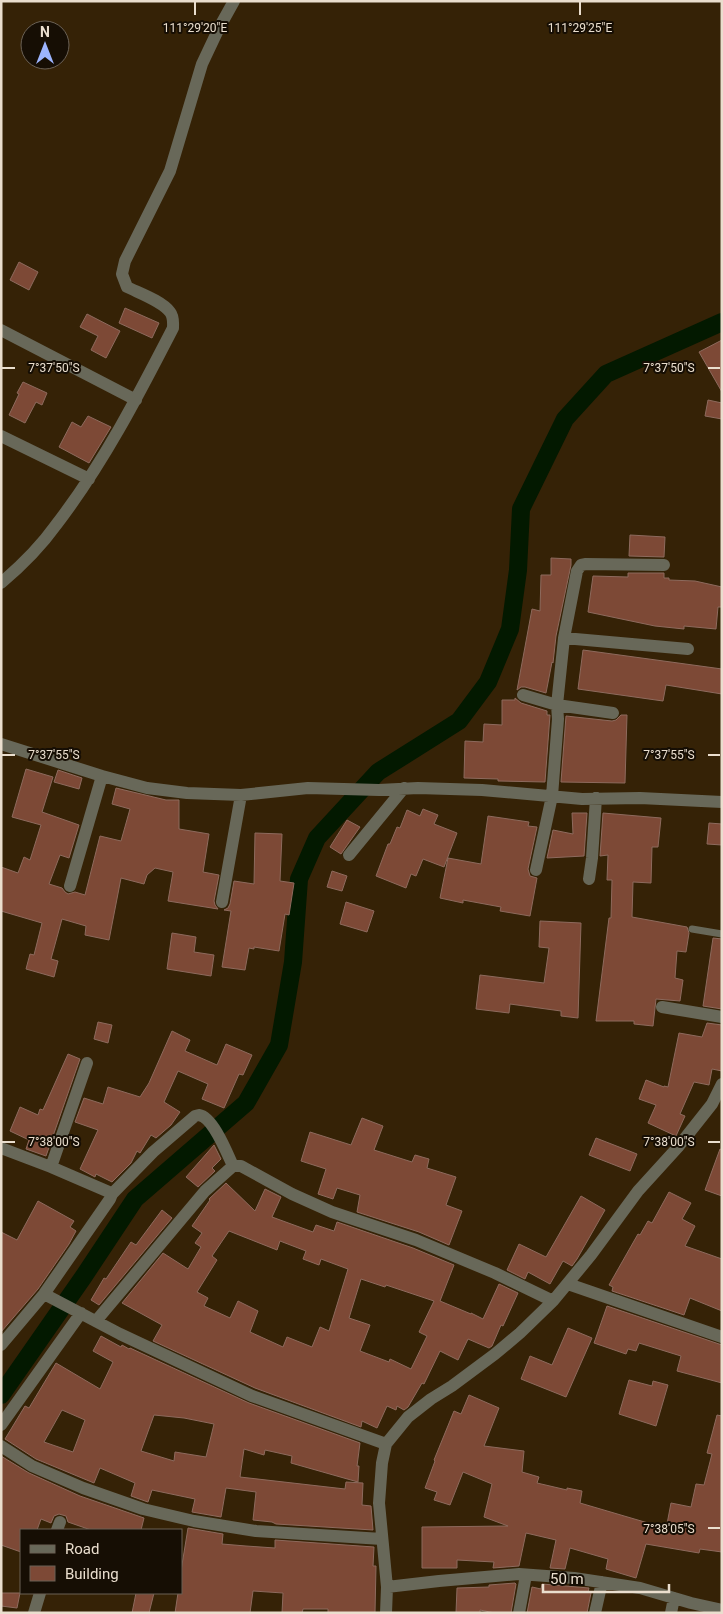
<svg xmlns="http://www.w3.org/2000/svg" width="723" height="1614" font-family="Roboto,sans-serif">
	<rect width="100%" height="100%" fill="#352206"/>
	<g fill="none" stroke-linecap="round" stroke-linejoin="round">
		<path stroke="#031900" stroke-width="18" d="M1 1395 84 1276 135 1199 246 1103 279 1045 293 962 299 879 317 838 378 772 459 721 488 682 510 629 518 570 521 509 565 419 606 374 722 322"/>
	</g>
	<path fill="#7d4936" stroke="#8d6a5d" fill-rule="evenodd" d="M19 262 38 272 29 290 10 280Z
		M125 308 159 323 152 338 119 323Z
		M87 314 120 331 106 358 91 350 98 336 80 327Z
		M722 340V392L699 352Z
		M23 382 47 393 42 405 36 402 25 423 9 415 19 394 17 393Z
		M708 400 722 403V419L705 416Z
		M88 416 111 427 89 463 59 447 72 422 81 427Z
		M630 535 665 537 664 557 629 556Z
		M551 558 571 559V565L556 636 553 663 552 662 546 693 525 687H521L517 690 532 609 540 611 541 575H551Z
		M628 573H664V578H669V580L695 581 722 587V607H718L716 629 684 626V629L655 626 588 612 593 576 628 577Z
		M583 650 722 669V694L666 685 663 701 578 689Z
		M515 698 521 703 547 711V715H550L545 782 498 781V779L464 778 465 741 483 742 484 724 502 725V700H515Z
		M621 715H627L625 783 561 782 566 716 612 721 616 720Z
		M26 769 53 777 42 812 79 825 69 858 60 855 49 884 62 888 65 892 68 894 75 892 85 895 100 836 121 841 130 809 112 804 116 788 166 800H179V829L209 834 203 872 219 875 214 901 215 905 218 909 168 901 173 872 155 868 147 875 144 884 121 878 109 940 85 935 86 926 62 919 51 959 58 961 54 977 26 969 30 954 34 955 42 923 1 911V867L18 873 24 857 30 860 41 825 12 817Z
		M58 770 82 778 79 789 54 782Z
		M423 809 438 815 434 824 457 833 444 867 423 859 416 876 411 874 406 888 376 876 388 844H390L397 827 400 828 407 810 420 816Z
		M572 813H587L584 856 547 858 553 830 573 834Z
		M603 813 661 818 658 847H652L651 883 633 882 632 917 687 927 689 933 686 952 677 951 675 978 683 980 680 1001 656 999 653 1026 634 1024V1021H596L609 918H611L612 880H607L608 855 600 856Z
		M488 816 529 822 528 826 537 827 528 869 530 876 537 878 530 916 500 911 501 907 463 900V903L440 898 448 858 481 864Z
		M347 820 360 827 341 854 330 847Z
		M709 823 722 824V845L707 844Z
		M255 833 282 834 280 881 294 883 289 915 285 914 279 951 254 947V949L249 948 245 970 222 967 231 911 224 910 228 908 230 904 234 881 254 884Z
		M332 871 347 876 342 891 327 887Z
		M346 902 374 911 367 932 340 924Z
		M540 921 581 923 578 1018 561 1016V1011L510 1004 509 1013 476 1009 480 975 544 983 549 948 539 947Z
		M172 933 196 937 194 952 214 955 211 976 167 969Z
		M713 938 722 939V1009L703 1006Z
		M98 1022 112 1025 108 1043 94 1039Z
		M707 1023 722 1025V1071L712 1069 709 1085 694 1082 680 1114 685 1116 676 1136 648 1123 656 1105 639 1099 646 1080 664 1087V1086L668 1087 679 1033 702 1037Z
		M172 1031 190 1040 185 1051 217 1065 226 1044 252 1055 243 1075 239 1074 224 1108 202 1099 208 1084 178 1071 164 1102 180 1112 171 1125 156 1138 151 1135 140 1153 137 1151 131 1163 112 1182 96 1174 95 1177 80 1169 98 1130 75 1122 84 1098 103 1104 108 1087 140 1097 149 1083Z
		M68 1054 80 1059 46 1156 26 1149 29 1140 10 1131 20 1107 38 1115 40 1109 43 1110Z
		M362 1118 383 1126 374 1150 412 1162 415 1155 429 1159 427 1168 456 1177 446 1205 462 1211 449 1245 419 1232 357 1212 360 1195 337 1188 333 1199 318 1194 326 1169 301 1161 310 1132 351 1145Z
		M596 1138 637 1154 630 1171 589 1155Z
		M214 1145 221 1159 212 1168 215 1171 198 1187 186 1177Z
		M720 1149 722 1150V1196L705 1190Z
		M226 1183 255 1211 265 1189 281 1197 272 1217 313 1232 316 1225 334 1231 337 1222 413 1248 454 1265 440 1301 471 1314V1313L483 1319 499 1284 518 1293 503 1326 501 1325 492 1346 489 1348 468 1339 458 1360 440 1351 424 1384 422 1383 408 1407 404 1410 397 1406 396 1410 387 1406 377 1428 362 1421 361 1427 255 1388 153 1341 162 1325 122 1303 163 1253 188 1269 201 1247 195 1243 202 1233 192 1226 210 1200 209 1199ZM229 1231 277 1250 280 1241 306 1251 303 1259 319 1265 321 1259 348 1269 329 1331 320 1327 312 1347 287 1337 283 1347 250 1332 258 1311 238 1301 230 1318 204 1306 208 1298 197 1292 217 1260 212 1256ZM361 1279 385 1287 386 1285 434 1301 419 1332 427 1336 411 1369 390 1359 389 1362 360 1351 370 1325 349 1318Z
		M669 1192 691 1203 682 1219 695 1226 685 1246 722 1259V1311L690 1298 684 1315 612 1291 613 1287 609 1285 638 1234 640 1235 648 1221 652 1223Z
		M581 1196 605 1210 577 1259 572 1266 563 1261 550 1284 528 1272 525 1279 507 1270 519 1244 546 1257Z
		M38 1201 74 1221 70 1227 76 1231 69 1244 38 1289 1 1332V1232L17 1240Z
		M162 1210 172 1218 99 1305 91 1300 104 1278 106 1279 131 1242 136 1245Z
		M607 1306 722 1345V1383L677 1371 681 1356 639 1343 636 1351 628 1349 626 1354 594 1343Z
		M568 1328 592 1338 566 1397 521 1379 530 1356 552 1365Z
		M101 1336 121 1347 122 1345 129 1349 130 1348 249 1403 360 1443 357 1466H359L358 1482 291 1463 292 1456 265 1450 264 1455 244 1449 240 1477 345 1489 346 1482 363 1483 362 1505 371 1506 373 1530 276 1524 272 1522 253 1520 256 1492 226 1488 221 1517 192 1512 195 1499 152 1490 148 1502 145 1501 131 1496 135 1483 100 1468 94 1483 36 1459 5 1439 25 1406 29 1408 56 1363 100 1389 113 1362 93 1351ZM62 1410 85 1420 73 1452 44 1442ZM154 1415 184 1418 214 1424 206 1457 175 1452 174 1461 141 1451Z
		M629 1380 652 1386 653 1381 668 1385 656 1426 619 1414Z
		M469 1395 499 1408 484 1446 524 1451 522 1472 539 1477 537 1483 567 1490V1488L582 1491 580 1503 665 1528V1524H667L671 1503 691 1507 696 1484 704 1485 712 1454 707 1453 717 1415 722 1416V1552L700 1549 699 1553 646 1544 636 1578 606 1569 608 1559 570 1548 565 1569 550 1568 556 1540 526 1533 519 1566 493 1568 494 1562 457 1560V1568H422V1527L508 1526 484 1517 492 1484 463 1472 450 1505 434 1500 437 1492 425 1488 435 1461 434 1460 454 1411 461 1414Z
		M1 1456 29 1473 80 1496 144 1518 141 1530H91L68 1522 66 1516 59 1514 54 1516 51 1523 41 1519 37 1530H21V1552L1 1545Z
		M188 1528 223 1534 222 1544 246 1546 275 1548V1540L374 1547 373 1566H376L375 1613H328V1609H303L302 1613H282L283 1593 253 1591 250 1613H175L178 1593H181V1571Z
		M515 1583 516 1584 511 1613H495L480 1610V1613H456L457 1588 489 1587V1585Z
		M542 1584 589 1588 588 1592 591 1593 587 1613H527L532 1587 541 1589Z
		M1 1593H20L17 1608 1 1606Z
		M136 1593H154L149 1613H132Z"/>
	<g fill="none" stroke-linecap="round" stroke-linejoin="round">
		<path stroke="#686859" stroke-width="7" d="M692 929 722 934"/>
		<path stroke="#686859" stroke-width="12" d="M1 330 136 400
			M1 436 89 479
			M1 583C21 566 41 546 56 525 103 464 138 396 173 328 173 323 174 317 170 312 162 301 139 293 127 287L122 274 125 261 170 171 202 64 219 28 234 1
			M564 638 688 649
			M523 695 557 705 613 713
			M1 744 102 776 147 788 187 793 241 795 308 788 379 790 418 788 482 790 582 799 640 798 722 802
			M349 855 404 788
			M536 870 552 796 558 719 557 705 564 638 577 571 581 565 586 564 664 565
			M589 879 592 858 596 798
			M70 886 102 776
			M222 902 241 795
			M662 1007 722 1017
			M1 1148 51 1167 109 1192 112 1194 110 1199 44 1294 1 1345
			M51 1167 87 1063
			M112 1194 153 1152 195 1116 199 1115C213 1117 227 1153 233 1166
			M568 1284 722 1337
			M44 1294 120 1334 252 1396 386 1444
			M96 1321 205 1191 233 1166H241L292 1194 332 1212 416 1240 495 1273 553 1301
			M1 1425 81 1313
			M1 1446 32 1466 83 1488 143 1509 194 1521 256 1531 382 1539
			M57 1530 60 1522
			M387 1587 439 1581 519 1574 574 1578 640 1588 691 1603 722 1610
			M34 1613 40 1593
			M386 1613 387 1587 379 1503 382 1463 386 1444 408 1417 431 1399 452 1386 495 1354 520 1333 553 1301 591 1255 638 1191 678 1147 712 1104 722 1084
			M519 1613 526 1575
			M595 1613 602 1582
			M671 1613 674 1598"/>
	</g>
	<path fill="none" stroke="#eadece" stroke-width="2" d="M195 2V15M580 2V15M2 368H15M708 368H720M2 755H15M708 755H720M2 1142H15M708 1142H720M708 1528H720"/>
	<g font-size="12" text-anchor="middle" fill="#eadece" stroke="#160e04" stroke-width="4" stroke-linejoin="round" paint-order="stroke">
		<text x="195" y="32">111°29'20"E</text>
		<text x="580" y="32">111°29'25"E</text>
		<text x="54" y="372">7°37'50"S</text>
		<text x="669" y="372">7°37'50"S</text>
		<text x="54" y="759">7°37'55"S</text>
		<text x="669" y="759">7°37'55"S</text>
		<text x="54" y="1146">7°38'00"S</text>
		<text x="669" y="1146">7°38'00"S</text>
		<text x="669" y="1533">7°38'05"S</text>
	</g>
	<rect width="723" height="1614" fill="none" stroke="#eadece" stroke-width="5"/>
	<rect x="20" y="1529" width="162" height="65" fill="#160e04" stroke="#6b6155"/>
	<rect x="30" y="1545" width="25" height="8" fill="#686859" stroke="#6b6155"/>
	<text x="65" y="1554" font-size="15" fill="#eadece">Road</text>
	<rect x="30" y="1566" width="25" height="15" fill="#7d4936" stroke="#6b6155"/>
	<text x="65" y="1579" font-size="15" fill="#eadece">Building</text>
	<g transform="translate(45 45)"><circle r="24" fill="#160e04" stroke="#6b6155"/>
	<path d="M0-4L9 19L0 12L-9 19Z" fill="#9cb4fd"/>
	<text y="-8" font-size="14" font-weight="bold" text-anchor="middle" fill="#eadece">N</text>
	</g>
	<path d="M543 1584v8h126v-8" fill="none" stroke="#eadece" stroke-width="2.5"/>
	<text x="550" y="1584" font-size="15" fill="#eadece" stroke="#160e04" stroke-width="4" paint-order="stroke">50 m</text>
</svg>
